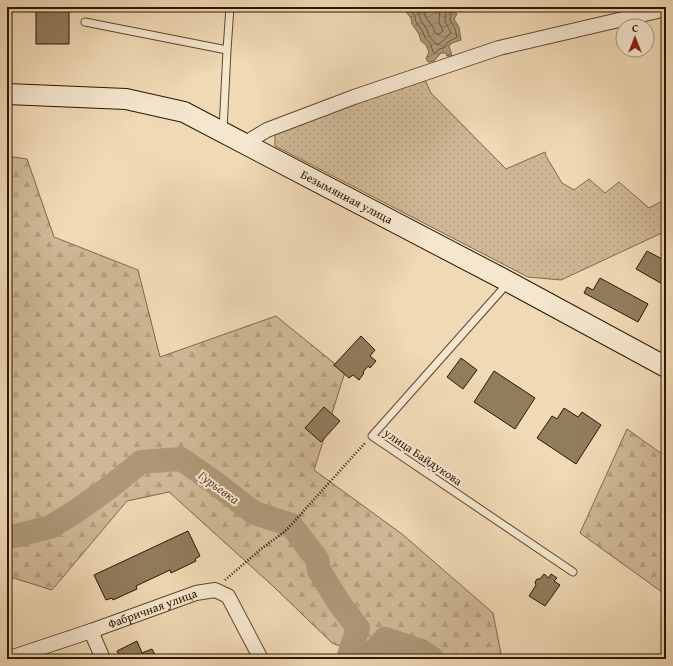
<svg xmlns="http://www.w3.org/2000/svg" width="673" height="666" font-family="'Gentium Book Plus',serif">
	<defs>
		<pattern id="grass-dots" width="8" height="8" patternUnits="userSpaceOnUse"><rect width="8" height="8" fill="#cfb896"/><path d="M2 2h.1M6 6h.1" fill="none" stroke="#b29d80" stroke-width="1.8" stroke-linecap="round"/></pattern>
		<pattern id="forest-firs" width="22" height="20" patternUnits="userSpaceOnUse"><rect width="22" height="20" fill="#cfb896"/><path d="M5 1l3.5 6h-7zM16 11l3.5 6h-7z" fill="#b29d80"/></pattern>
		<pattern id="water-waves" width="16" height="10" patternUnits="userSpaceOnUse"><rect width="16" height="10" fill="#ad9777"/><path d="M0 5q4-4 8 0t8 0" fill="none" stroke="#8d7a5f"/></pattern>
	</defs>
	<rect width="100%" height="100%" fill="#f0d9b5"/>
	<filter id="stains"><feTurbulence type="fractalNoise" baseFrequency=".005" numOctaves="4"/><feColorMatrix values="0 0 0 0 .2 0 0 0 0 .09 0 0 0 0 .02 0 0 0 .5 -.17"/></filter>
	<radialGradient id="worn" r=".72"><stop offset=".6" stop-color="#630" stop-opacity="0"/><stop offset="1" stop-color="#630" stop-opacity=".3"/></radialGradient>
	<path fill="url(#grass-dots)" stroke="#7d684b" d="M424 78 431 93 506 169 545 152 546 156 562 183 574 190 589 179 605 193 619 182 649 208 666 199V231L561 280 528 277 275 146V133Z"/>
	<path fill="url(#forest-firs)" stroke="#7d684b" d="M7 156 27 159 54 237 138 270 160 357 276 316 345 372 314 470 402 534 493 613 502 659H372L332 643 274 587 169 492 127 501 52 590 7 576Z
		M627 429 666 457V595L580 533Z"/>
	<path fill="url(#water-waves)" stroke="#796447" d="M402 7H456L454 11 457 14 454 19 459 27 461 40 452 43 449 46 452 56H447L446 53H441L434 61 428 62 426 59 429 52 426 45 421 41 419 34 412 24 411 18Z"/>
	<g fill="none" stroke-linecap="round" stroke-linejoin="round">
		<path stroke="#6c573c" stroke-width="1" d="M408 7 415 16 416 22 423 32 425 38 430 43 433 52 435 53 439 49 444 48C447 40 451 41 457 37L455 29 450 20 451 15 450 10 452 7
			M414 7 419 14 421 20 427 30 429 36 437 45C440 44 448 36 451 33L445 21 446 7
			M421 7 424 11 426 18 433 27 435 32 438 35 443 31 439 22 440 7"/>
		<path stroke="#ad9777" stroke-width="24" d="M7 535 15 536 50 527 75 512 110 487 141 462 181 459 214 482 254 513 291 525 317 559 319 570 339 603 358 628 349 655 355 659
			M367 659 385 639 421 651 433 659"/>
	</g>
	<path fill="#917c5e" stroke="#2b1700" d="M36 7H69V44H36Z
		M647 251 666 261V286L636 269Z
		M600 278 648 304 638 322 584 293 587 287 593 290Z
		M361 336 375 350 370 356 376 361 370 368 368 366 363 372 364 373 359 380 353 375 349 378 334 365Z
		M461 358 477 370 463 389 447 377Z
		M494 371 535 398 515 429 474 402Z
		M324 407 340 421 321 442 305 428Z
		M564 408 578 417 582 412 601 425 576 464 537 438 552 416 557 419Z
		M188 531 200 556 195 559 196 561 171 573 170 570 136 586 137 589 113 600 112 598 106 600 94 575Z
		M544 574 549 578 551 574 557 578 554 581 560 585 545 606 529 596 536 585 535 582 537 579H540Z
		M137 641 142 653 152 649 157 659H121L117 651Z"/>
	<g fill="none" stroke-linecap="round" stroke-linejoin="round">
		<defs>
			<path id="service" d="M85 22 227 50 223 130
				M227 50 230 7
				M507 284 372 436 573 572"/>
			<g id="minor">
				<path d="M244 144 267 130 354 97 499 48 666 9"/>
				<path d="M91 631 103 659"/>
				<path id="s1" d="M7 659 91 631 196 593 215 590 228 596 261 659"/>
			</g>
			<g id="secondary">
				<path id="s2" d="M7 94 126 99 184 112 509 282 666 367"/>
			</g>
		</defs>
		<use href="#service" stroke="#5c482d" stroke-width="9"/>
		<use href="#minor" stroke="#5c482d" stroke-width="16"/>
		<use href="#secondary" stroke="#2b1700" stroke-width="22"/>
		<path stroke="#2b1700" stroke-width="2.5" stroke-dasharray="1 2" stroke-linecap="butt" d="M225 580 261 549 284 532 291 525 365 443"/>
		<use href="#service" stroke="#f5e6cf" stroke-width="7"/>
		<use href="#minor" stroke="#f5e6cf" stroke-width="14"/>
		<use href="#secondary" stroke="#f5e6cf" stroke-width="20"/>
	</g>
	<g text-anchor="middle" stroke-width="4" stroke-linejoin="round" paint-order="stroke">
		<g font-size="12" fill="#2b1700" stroke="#f5e6cf">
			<text dy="4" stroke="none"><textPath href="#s2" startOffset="362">Безымянная улица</textPath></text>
			<text transform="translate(423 457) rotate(34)" y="4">улица Байдукова</text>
			<text dy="4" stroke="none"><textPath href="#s1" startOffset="154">Фабричная улица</textPath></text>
		</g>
		<g font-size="13" font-style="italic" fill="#5f4a30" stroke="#f5e6cf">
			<text transform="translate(219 487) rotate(36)" y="5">Гурьевка</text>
		</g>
	</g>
	<rect width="673" height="666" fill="none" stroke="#f0d9b5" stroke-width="24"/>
	<rect x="8" y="8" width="657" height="650" fill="none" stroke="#2b1700" stroke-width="2"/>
	<rect x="12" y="12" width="649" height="642" fill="none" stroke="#2b1700"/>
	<g transform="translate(635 38)"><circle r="19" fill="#f5e6cf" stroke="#a4937c"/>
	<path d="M0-3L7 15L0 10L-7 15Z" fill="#8f2418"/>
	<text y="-6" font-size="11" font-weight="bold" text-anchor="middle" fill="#2b1700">С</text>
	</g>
	<rect width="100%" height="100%" filter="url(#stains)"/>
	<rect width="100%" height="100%" fill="url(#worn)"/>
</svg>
